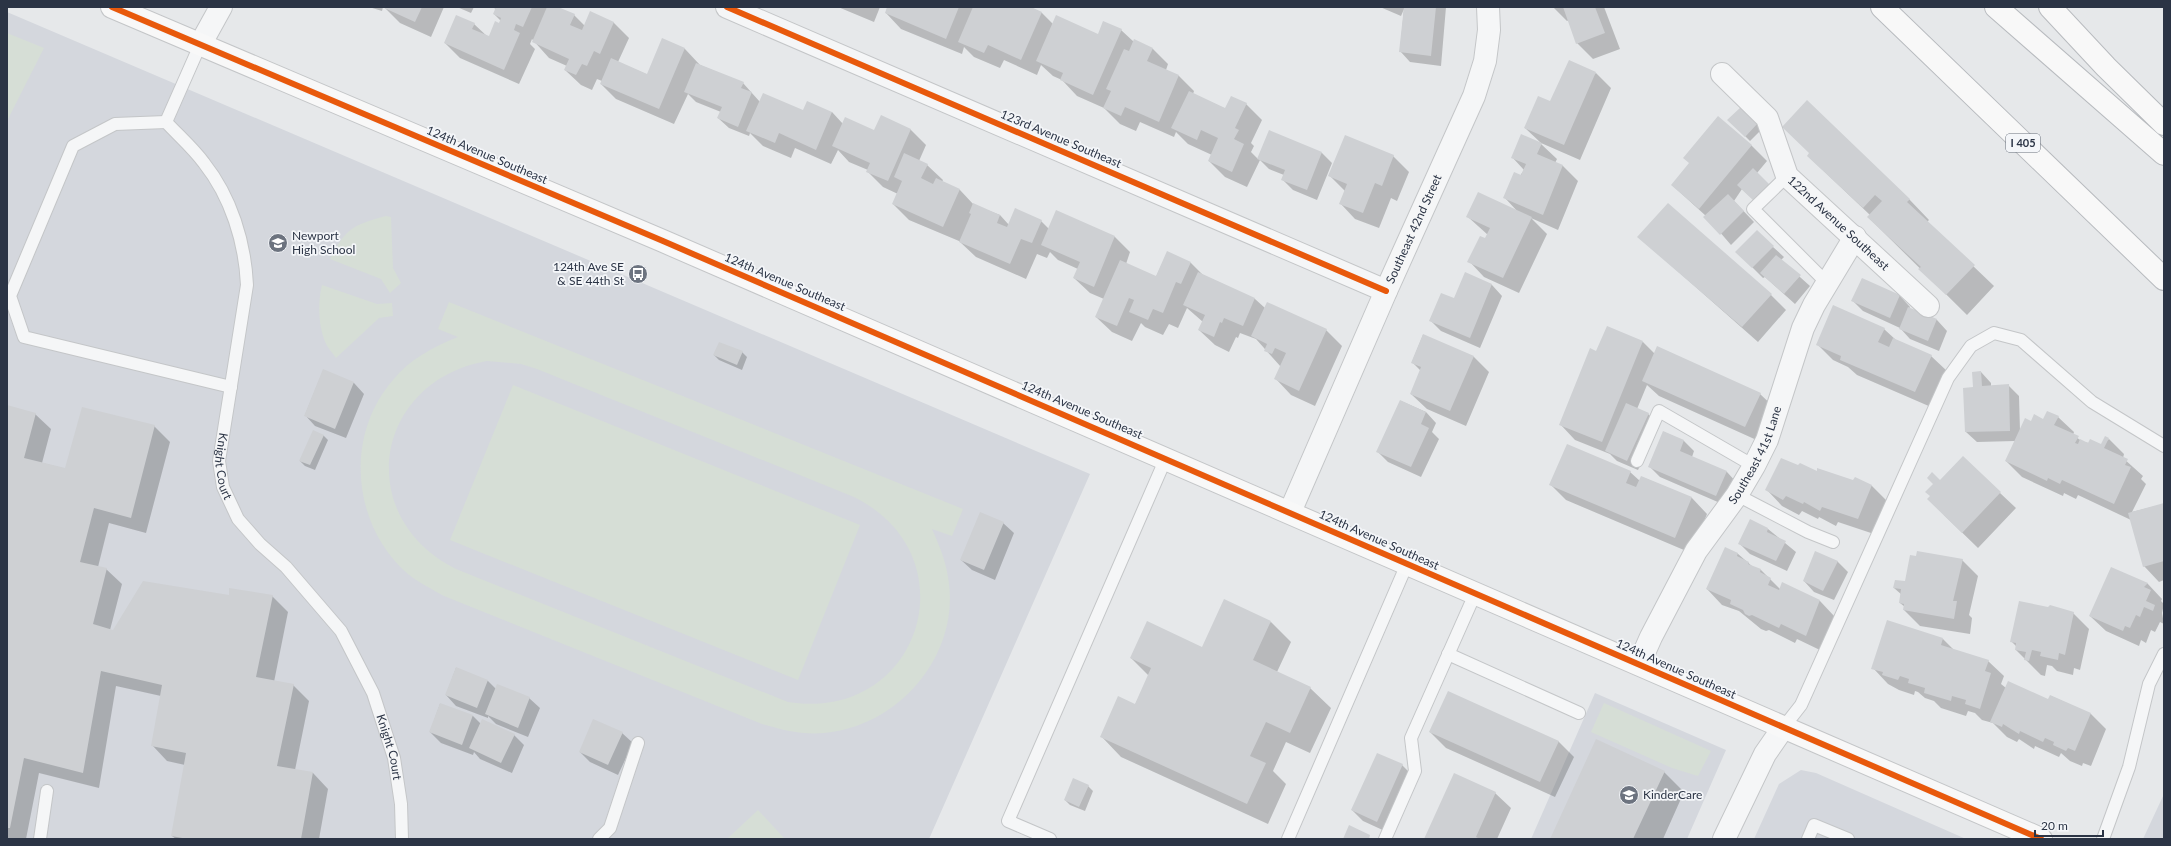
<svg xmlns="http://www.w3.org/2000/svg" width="2171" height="846" font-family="Lato,sans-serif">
	<rect width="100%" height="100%" fill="#e6e8ea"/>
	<path fill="#d4d7dd" d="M7 12 1090 474 929 839H7Z
		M1595 693 1726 750 1687 839H1531Z
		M1801 770 1816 773 1966 839H1754L1779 784Z
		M2164 794V839H2143Z"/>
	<path fill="#d6ded6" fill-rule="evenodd" d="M7 33 44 48 7 121Z
		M386 216 391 217 393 268 401 283 390 293 381 279 330 259C346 228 353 225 386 216Z
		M322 285 377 304 392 303 393 316 379 318 336 358C332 352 326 346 324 339 318 323 318 301 322 285Z
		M449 302 963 509 952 536 932 529C940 547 947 564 949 584 958 658 897 727 824 733 803 735 782 730 762 724L444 596C432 589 419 583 408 574 352 526 344 436 393 380 410 359 433 347 458 337L438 329ZM487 361 521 364 537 369 854 497C973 556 920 723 788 702L456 569C352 517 374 381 487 361Z
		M513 385 860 525 798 680 450 540Z
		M1604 703 1711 751 1698 776 1672 768 1591 732Z
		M758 810 785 839H727Z"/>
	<path fill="#0003" d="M369 7H383L382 11Z
		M384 7H444L431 37 400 23Z
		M457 7H474L471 13Z
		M492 7H555L574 15 585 26 613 22 629 38 618 62 648 75 663 40 685 49 700 65 743 83 760 102 803 112H832L843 124 875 131 910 129 926 145 919 161 927 165 943 180 942 182 960 190 974 205 1000 215 1009 225 1041 221 1049 229 1056 212 1115 237 1130 252 1126 264 1156 277 1167 253 1191 263 1203 275 1255 299 1265 308 1326 330 1342 346 1315 406 1291 395 1276 379 1281 367 1256 339 1240 333 1238 338 1236 337 1229 352 1215 345 1199 330 1203 322 1187 308 1178 328 1169 324 1163 335 1145 327 1141 323 1132 341 1112 332 1096 317 1104 299 1090 293 1074 278 1078 269 1058 260 1050 252 1047 258 1037 254 1026 279 976 257 959 241 909 220 893 204 898 194 883 187 867 171 868 170 849 162 838 150 831 164 795 148 791 158 763 146 750 133 749 136 729 128 718 118 721 112 696 102 688 94 674 124 616 99 601 84 602 81 597 79 592 90 581 85 565 70 567 66 549 58 532 39 530 44 535 49 519 84 460 58 445 43 474 24 489 38 501 21 494 14 496 9Z
		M838 7H880L874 22Z
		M888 7H1029L1042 13 1053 24 1098 35 1121 30 1134 42 1153 49 1168 64 1166 70 1179 76 1194 91 1193 94 1226 109 1246 104 1262 120 1251 143 1254 146 1251 152 1258 159 1322 153 1332 163 1317 200 1293 190 1282 179 1284 175 1269 169 1260 160 1247 187 1225 177 1209 161 1212 155 1188 144 1176 132 1174 137 1140 122 1136 131 1120 124 1104 108 1077 96 1062 80 1053 76 1041 65 1037 75 1004 60 1000 68 974 57 964 47 962 54 901 29 886 13Z
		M1380 7H1446L1441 66 1410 62 1400 51 1404 9 1401 16Z
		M1553 7H1604L1620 49 1593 59 1577 43 1569 20 1567 21Z
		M1596 73 1611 88 1580 160 1541 143 1525 128 1551 102Z
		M1741 108 1762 129 1750 141 1729 120Z
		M1541 144 1557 159 1555 163 1563 166 1578 181 1558 230 1531 218 1547 234 1519 293 1484 277 1469 261 1488 235 1468 217 1518 212 1505 198 1524 170 1512 157Z
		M1751 145 1767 161 1757 173 1774 190 1759 205 1742 189 1734 201 1754 222 1731 245 1706 216 1672 185Z
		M1393 156 1409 172 1397 201 1391 198 1379 228 1355 219 1340 203 1345 191 1330 176Z
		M1808 156 1909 199 1929 220 1927 222 1994 286 1967 315 1868 217 1870 215Z
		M1639 237 1771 295 1786 310 1758 342Z
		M1773 247 1784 257 1781 260 1810 286 1795 304 1765 277 1763 278 1737 252Z
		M1465 274 1492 285 1502 296 1480 348 1441 331 1430 320 1454 300Z
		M1862 279 1900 296 1910 307 1909 309 1937 320 1947 331 1939 351 1910 339 1900 328 1863 311 1853 301Z
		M1884 329 1896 340 1931 356 1947 371 1931 407 1857 375 1848 367 1833 360 1817 344Z
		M1423 335 1474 357 1489 372 1466 426 1427 409 1411 394 1421 371 1412 362Z
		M1643 342 1655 354 1760 394 1776 409 1761 442 1659 396 1647 385 1637 409 1648 414 1659 424 1638 470 1617 461 1610 454 1575 440 1560 424 1597 352Z
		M742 352 747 357 742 370 719 360 714 355Z
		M323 371 354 383 364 394 346 438 315 426 305 415Z
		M1981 372 1991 383V386L2008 385 2019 396 2020 431 2032 422 2058 417 2074 432 2073 435 2083 442 2101 445 2109 439 2124 454 2123 458 2143 476 2141 479 2146 484 2132 512 2164 504V580L2159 582 2144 566 2131 520 2078 495 2076 499 2064 493 2063 496 2022 477 2006 461 2015 441 1977 442 1966 432 1974 388Z
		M1401 401 1426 412 1436 423 1432 432 1439 439 1421 477 1388 462 1378 452Z
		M7 406 35 414 51 429 42 463 66 469 154 426 170 442 146 533 109 523 98 567 106 569 122 584 110 630 114 631 229 596H272L288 612 274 682 293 685 309 701 295 770 313 773 328 789 319 839H176L172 836 185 765 167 761 152 745 161 696 116 686 99 788 39 773 26 839H7Z
		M1664 432 1684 441 1694 451 1692 457 1727 472 1737 483 1727 506 1660 477 1649 466Z
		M323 435 328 440 315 470 305 466 300 461Z
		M1630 472 1640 481 1642 477 1692 498 1707 514 1691 553 1566 500 1550 484Z
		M1818 473 1854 481 1855 479 1872 486 1887 501 1874 534 1838 522 1836 526 1819 517 1818 519 1802 511 1799 515 1782 506 1767 490Z
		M1940 481 2000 493 2016 508 1978 548 1944 515Z
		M1003 523 1014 533 995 580 972 570 961 560Z
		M1768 529 1796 552 1787 571 1750 554 1740 544Z
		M1737 553 1753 567 1761 570 1780 589 1820 601 1835 617 1822 651 1797 639 1795 643 1769 630 1766 631 1761 629 1739 611 1722 605 1707 589Z
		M1962 560 1978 576 1969 615 1972 618 1970 634 1920 626 1904 610 1905 607 1900 603 1902 595 1894 588Z
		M1837 561 1848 572 1834 600 1814 592 1804 581Z
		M2147 583 2162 599 2161 601 2164 604 2162 613 2164 624 2160 622 2155 632 2151 630 2146 643 2141 640 2139 646 2106 631 2090 616Z
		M2073 613 2089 629 2080 670 2074 668 2073 675 2057 671 2052 666 2047 665 2045 676 2041 675 2016 650V646L2011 641Z
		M1271 622 1291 642 1277 672 1310 688 1331 708 1310 753 1286 742 1273 771 1286 784 1268 824 1121 757 1101 736 1135 705 1149 676 1131 658 1203 648Z
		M1943 639 1954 650 1988 661 2004 676 2001 684 2006 688 2049 700 2051 696 2091 714 2106 729 2091 766 2083 763 2082 766 2070 761 2061 753 2059 757 2035 746 2034 749 2019 739 2017 742 2007 737 1993 723 1982 720 1975 713 1968 711 1966 716 1941 708 1934 701 1925 698 1918 692 1915 691 1914 695 1899 690 1888 684 1873 668Z
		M456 668 488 681 496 689 529 698 540 708 528 737 496 724 488 716V718L456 706 446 695Z
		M440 704 473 716 481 724 514 735 524 745 512 773 480 759 474 752 473 755 441 743 430 732Z
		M1430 732 1558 741 1574 757 1555 797 1446 748Z
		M622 733 633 743 618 775 590 762 580 752Z
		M1402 765 1413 776 1387 832 1363 821 1352 810Z
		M1664 772 1684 792 1663 839H1551Z
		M1088 786 1093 791 1085 811 1070 805 1065 800Z
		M1495 793 1511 808 1497 839H1425Z"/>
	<path fill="#ced0d3" d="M382 7H422L415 22Z
		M496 7H532L523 27 516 24 514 30 520 33 504 70 444 43 456 15 475 23 472 29 489 36 495 21 499 23 501 18 493 14Z
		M547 7H558L575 14 570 25 582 30 590 11 614 22 600 54 594 51 587 66 582 64 576 75 564 70 569 59 532 42Z
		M887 7H959L946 39 885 13Z
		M973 7H1031L1042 12 1021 60 988 45 984 53 958 42Z
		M1404 7H1436L1431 56 1399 52Z
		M1563 7H1595L1605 33 1576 44Z
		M1056 15 1098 34 1103 21 1122 29 1093 95 1060 80 1063 73 1036 61Z
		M662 38 685 48 659 109 600 84 611 58 647 74Z
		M1134 39 1153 48 1147 61 1179 75 1159 122 1125 107 1121 116 1103 108 1111 91 1106 89 1124 49 1129 51Z
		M1569 60 1596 72 1564 145 1524 128 1538 96 1550 101Z
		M696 63 744 82 741 88 752 92 738 127 717 118 722 107 684 92Z
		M1189 91 1225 108 1231 96 1247 103 1235 128 1239 130 1234 139 1244 144 1232 172 1208 161 1218 138 1201 130 1197 140 1171 128Z
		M763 93 803 110 807 101 832 112 816 150 779 133 775 143 746 131Z
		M1807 100 1910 199 1907 202 1975 265 1946 295 1918 269 1921 267 1867 217 1882 201 1875 195 1863 208 1807 156 1809 153 1782 127Z
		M1741 107 1758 123 1745 137 1727 120Z
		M881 115 911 129 888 181 866 172 870 163 832 146 845 117 874 130Z
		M1718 116 1752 145 1699 209 1671 185 1689 163 1683 158Z
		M1269 130 1322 152 1307 190 1281 180 1285 170 1257 159Z
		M1521 134 1542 143 1537 154 1563 165 1543 215 1503 198 1514 172 1521 175 1526 164 1511 158Z
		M1345 135 1394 155 1382 186 1375 183 1363 213 1339 204 1347 184 1328 176Z
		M904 153 928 164 921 178 933 184 936 178 960 189 943 227 892 204 902 181 894 177Z
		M1753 168 1769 184 1754 201 1737 185Z
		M1478 192 1532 217 1503 278 1467 262 1480 236 1485 238 1490 228 1466 217Z
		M1728 194 1744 211 1720 235 1703 217Z
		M973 203 1000 215 997 223 1007 227 1015 208 1042 220 1032 243 1021 239 1010 264 959 242 971 214 969 213Z
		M1668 203 1772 294 1742 327 1637 237Z
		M1056 210 1115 236 1094 287 1073 278 1080 262 1041 245Z
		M1757 230 1774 246 1752 268 1735 252Z
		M1167 251 1191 262 1181 284 1176 282 1163 313 1153 309 1148 320 1129 312 1134 300 1129 298 1117 326 1095 317 1120 260 1156 276Z
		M1776 255 1801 275 1784 294 1760 273Z
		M1198 272 1255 298 1243 326 1224 318 1222 323 1220 322 1214 337 1198 330 1205 315 1183 305Z
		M1465 272 1492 284 1470 338 1429 321 1441 293 1454 298Z
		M1862 278 1900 295 1890 318 1851 301Z
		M1267 302 1327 329 1299 391 1274 379 1286 353 1275 348 1272 354 1264 351 1267 344 1251 336Z
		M1833 305 1885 328 1878 342 1889 347 1893 338 1932 355 1915 392 1840 360 1841 356 1816 345Z
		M1908 307 1937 319 1928 341 1899 329Z
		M1607 326 1643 341 1602 442 1559 425 1590 348 1596 351Z
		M1423 334 1474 356 1450 411 1410 394 1421 367 1411 363Z
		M719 342 743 351 737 365 713 355Z
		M1657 346 1761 393 1745 427 1642 381Z
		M323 369 354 382 335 429 304 416Z
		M1981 371 1982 386 2009 384 2010 431 1965 432 1963 388 1973 387 1972 372Z
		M1400 400 1426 412 1421 424 1429 428 1411 467 1376 452Z
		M1626 403 1649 413 1627 461 1605 451Z
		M7 405 36 413 24 458 65 468 82 407 155 425 131 518 94 508 80 562 107 568 93 624 113 630 143 581 229 595V588L273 595 256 677 294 684 277 766 313 772 301 839H188L171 836 186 753 151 746 162 685 101 671 83 773 24 758 10 828H7Z
		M2047 411 2059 416 2054 425 2079 436 2075 443 2078 444 2080 439 2088 443 2090 439 2101 444 2105 436 2109 438 2104 448 2128 459 2125 465 2131 467 2114 504 2062 480 2060 484 2048 478 2047 481 2005 461 2025 418 2031 421 2034 414 2043 419Z
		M313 430 324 435 310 465 299 461Z
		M1663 431 1684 440 1680 451 1727 471 1716 496 1648 467Z
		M1567 444 1631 471 1626 483 1636 487 1641 476 1692 497 1675 538 1549 485Z
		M1963 456 2001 492 1962 533 1927 499 1930 496 1925 492 1933 484 1927 478 1932 472 1940 480Z
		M1781 458 1798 465 1800 463 1817 471V468L1853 480 1855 477 1872 485 1858 519 1822 507 1820 511 1804 502 1803 504 1786 496 1783 500 1765 490Z
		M2164 503V561L2143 567 2128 513Z
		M980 512 1004 522 984 570 960 560Z
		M1750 519 1768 528 1767 532 1786 541 1776 561 1738 544Z
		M1725 547 1738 553 1737 556 1749 562 1748 564 1761 569 1760 572 1771 578 1768 585 1779 590 1782 582 1820 600 1806 636 1781 624 1779 628 1752 615 1749 616 1745 614 1743 610 1730 604 1731 600 1706 589Z
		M1815 551 1838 561 1823 591 1803 581Z
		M1917 551 1963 559 1953 601H1957L1954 619 1903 610 1904 604 1899 603 1901 589 1893 588 1895 580 1905 581 1910 555 1916 556Z
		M2111 567 2148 583 2144 587 2151 590 2146 601 2155 605 2153 611 2144 607 2140 617 2136 615 2130 628 2125 626 2123 631 2089 616Z
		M1224 599 1271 621 1253 660 1311 687 1290 733 1266 722 1250 756 1266 763 1247 804 1100 737 1118 696 1135 704 1151 668 1130 658 1147 621 1202 647Z
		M2019 601 2048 607 2050 605 2074 612 2065 655 2059 653 2058 660 2040 656 2041 652 2032 650 2029 661 2024 660 2026 652 2015 650 2016 643 2010 642Z
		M1887 620 1943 638 1941 645 1989 660 1985 671 1991 673 1980 709 1965 704 1966 700 1952 696 1951 701 1924 693 1925 688 1908 683 1909 679 1900 676 1898 680 1882 675 1883 672 1871 669Z
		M456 667 488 680 477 708 445 695Z
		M2008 681 2048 699 2050 695 2091 713 2075 751 2068 748 2066 751 2053 745 2054 742 2045 738 2043 742 2020 731 2019 734 2003 724 2002 727 1990 722Z
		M497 684 530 697 518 728 485 714Z
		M1448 691 1559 741 1540 782 1429 732Z
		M440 703 473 715 462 745 429 732Z
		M482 719 515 734 501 763 469 748Z
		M593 719 623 732 608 765 579 752Z
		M1596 739 1665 771 1633 839H1550Z
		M1377 753 1403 764 1377 822 1351 810Z
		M1454 773 1496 792 1476 837 1480 839H1424Z
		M1073 778 1089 785 1079 807 1064 800Z
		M1349 825 1370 835 1369 839H1343Z"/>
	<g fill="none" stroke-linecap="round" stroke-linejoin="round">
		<defs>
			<g id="lane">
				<path id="s1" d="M166 122C179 136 193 148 204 163 231 197 245 242 247 285L219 461 223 487 238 519 260 544 286 567 341 631 373 693 394 758 401 804 402 839"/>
				<path d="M166 122 115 124 73 146 10 296 24 337 231 387"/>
				<path d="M166 122 200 45"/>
				<path d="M1787 176 1753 209 1827 283"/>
				<path d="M1637 461 1659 411 1754 466"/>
				<path d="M1737 495 1808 532 1833 542"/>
				<path d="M1448 654 1579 713"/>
				<path d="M1783 728 1801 705 1948 378 1971 346 1994 333 2021 340 2092 402 2164 446"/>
				<path d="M40 839 47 791"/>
				<path d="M599 839 610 828 638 743"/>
				<path d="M1050 839 1008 821 1166 458"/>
				<path d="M1288 839 1407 564"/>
				<path d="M1385 839 1415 771 1411 738 1475 594"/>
				<path d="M1808 839 1814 825 1848 839"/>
				<path d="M2103 839 2129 767 2149 684 2164 654"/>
			</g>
			<g id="street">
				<path d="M727 7 1386 291"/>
				<path d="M200 45 221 7"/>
				<path id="s2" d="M1722 74 1767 118 1787 176 1928 306"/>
				<path id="s3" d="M1290 512 1386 291 1474 96 1485 61 1489 30 1488 7"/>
				<path id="s4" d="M1639 664 1651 637 1696 551 1737 495 1754 466 1767 440 1803 328 1814 305 1855 237"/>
				<path d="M1724 839 1765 754 1783 728"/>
			</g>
			<path id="secondary" d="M112 7 663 241 2041 839"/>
			<path id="highway" d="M1882 7 2164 279
				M1996 7 2164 154
				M2050 7 2106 67 2164 124"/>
		</defs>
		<use href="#lane" stroke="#c4c6c8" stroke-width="14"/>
		<use href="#street" stroke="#c4c6c8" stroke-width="24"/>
		<use href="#secondary" stroke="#c4c6c8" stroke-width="24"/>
		<use href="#highway" stroke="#b8bbbf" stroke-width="24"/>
		<use href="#lane" stroke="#f5f6f7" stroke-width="12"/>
		<use href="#street" stroke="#f5f6f7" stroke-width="22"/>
		<use href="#secondary" stroke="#f8f8f8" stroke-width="22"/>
		<use href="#highway" stroke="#f8f8f8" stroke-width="22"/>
		<defs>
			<path id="cycleway" d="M112 7 663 241 2041 839
				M727 7 1386 291"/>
		</defs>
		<use href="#cycleway" stroke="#f4f6f9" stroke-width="8"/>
		<use href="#cycleway" stroke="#e8590c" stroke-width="6"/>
	</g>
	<defs>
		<symbol id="school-disc" viewBox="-11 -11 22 22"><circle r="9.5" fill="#6c737f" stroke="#f4f6f9"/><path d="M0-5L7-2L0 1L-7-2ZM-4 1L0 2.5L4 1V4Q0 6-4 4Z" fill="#fff"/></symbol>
		<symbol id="bus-disc" viewBox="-11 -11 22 22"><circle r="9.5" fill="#6c737f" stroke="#f4f6f9"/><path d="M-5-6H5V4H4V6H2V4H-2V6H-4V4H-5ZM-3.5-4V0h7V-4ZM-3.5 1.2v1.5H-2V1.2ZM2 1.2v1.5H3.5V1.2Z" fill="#fff"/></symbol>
	</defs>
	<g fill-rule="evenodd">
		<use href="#school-disc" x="267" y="232" width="22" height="22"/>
		<use href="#bus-disc" x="627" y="263" width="22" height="22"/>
		<use href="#school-disc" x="1618" y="784" width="22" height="22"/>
	</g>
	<g text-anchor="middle" stroke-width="3.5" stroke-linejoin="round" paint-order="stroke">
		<rect fill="#f4f6f9" stroke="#676e7b" stroke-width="1" x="2006" y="134" width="34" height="18" rx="3"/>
		<g font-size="11" font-weight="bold" fill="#2b3445">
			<text x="2023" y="147">I 405</text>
		</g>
		<g font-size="12" fill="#2b3445" stroke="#f4f6f9">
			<text transform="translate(1061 139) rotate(23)" y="4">123rd Avenue Southeast</text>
			<text transform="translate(487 155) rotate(23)" y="4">124th Avenue Southeast</text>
			<text dy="4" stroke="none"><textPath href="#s2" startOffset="194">122nd Avenue Southeast</textPath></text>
			<text dy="4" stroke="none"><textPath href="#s3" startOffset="309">Southeast 42nd Street</textPath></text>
			<text transform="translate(785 282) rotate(23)" y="4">124th Avenue Southeast</text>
			<text transform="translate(1082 410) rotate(23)" y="4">124th Avenue Southeast</text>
			<text dy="4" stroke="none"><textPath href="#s4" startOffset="240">Southeast 41st Lane</textPath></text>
			<text dy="4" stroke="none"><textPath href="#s1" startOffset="371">Knight Court</textPath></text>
			<text transform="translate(1379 540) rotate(24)" y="4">124th Avenue Southeast</text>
			<text transform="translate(1676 669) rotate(24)" y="4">124th Avenue Southeast</text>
			<text dy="4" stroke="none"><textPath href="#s1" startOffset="706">Knight Court</textPath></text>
		</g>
		<g font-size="12" fill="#2b3445" stroke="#f4f6f9" text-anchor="start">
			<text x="292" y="240">Newport<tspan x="292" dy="14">High School</tspan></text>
			<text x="624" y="271" text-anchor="end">124th Ave SE<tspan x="624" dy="14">&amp; SE 44th St</tspan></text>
			<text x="1643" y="799">KinderCare</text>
		</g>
	</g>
	<rect width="2171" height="846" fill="none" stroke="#2b3445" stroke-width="16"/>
	<path d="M2035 830v6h68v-6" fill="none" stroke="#2b3445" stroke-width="2"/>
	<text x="2041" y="830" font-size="12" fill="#2b3445" stroke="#f4f6f9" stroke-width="3" paint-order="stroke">20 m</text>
</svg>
